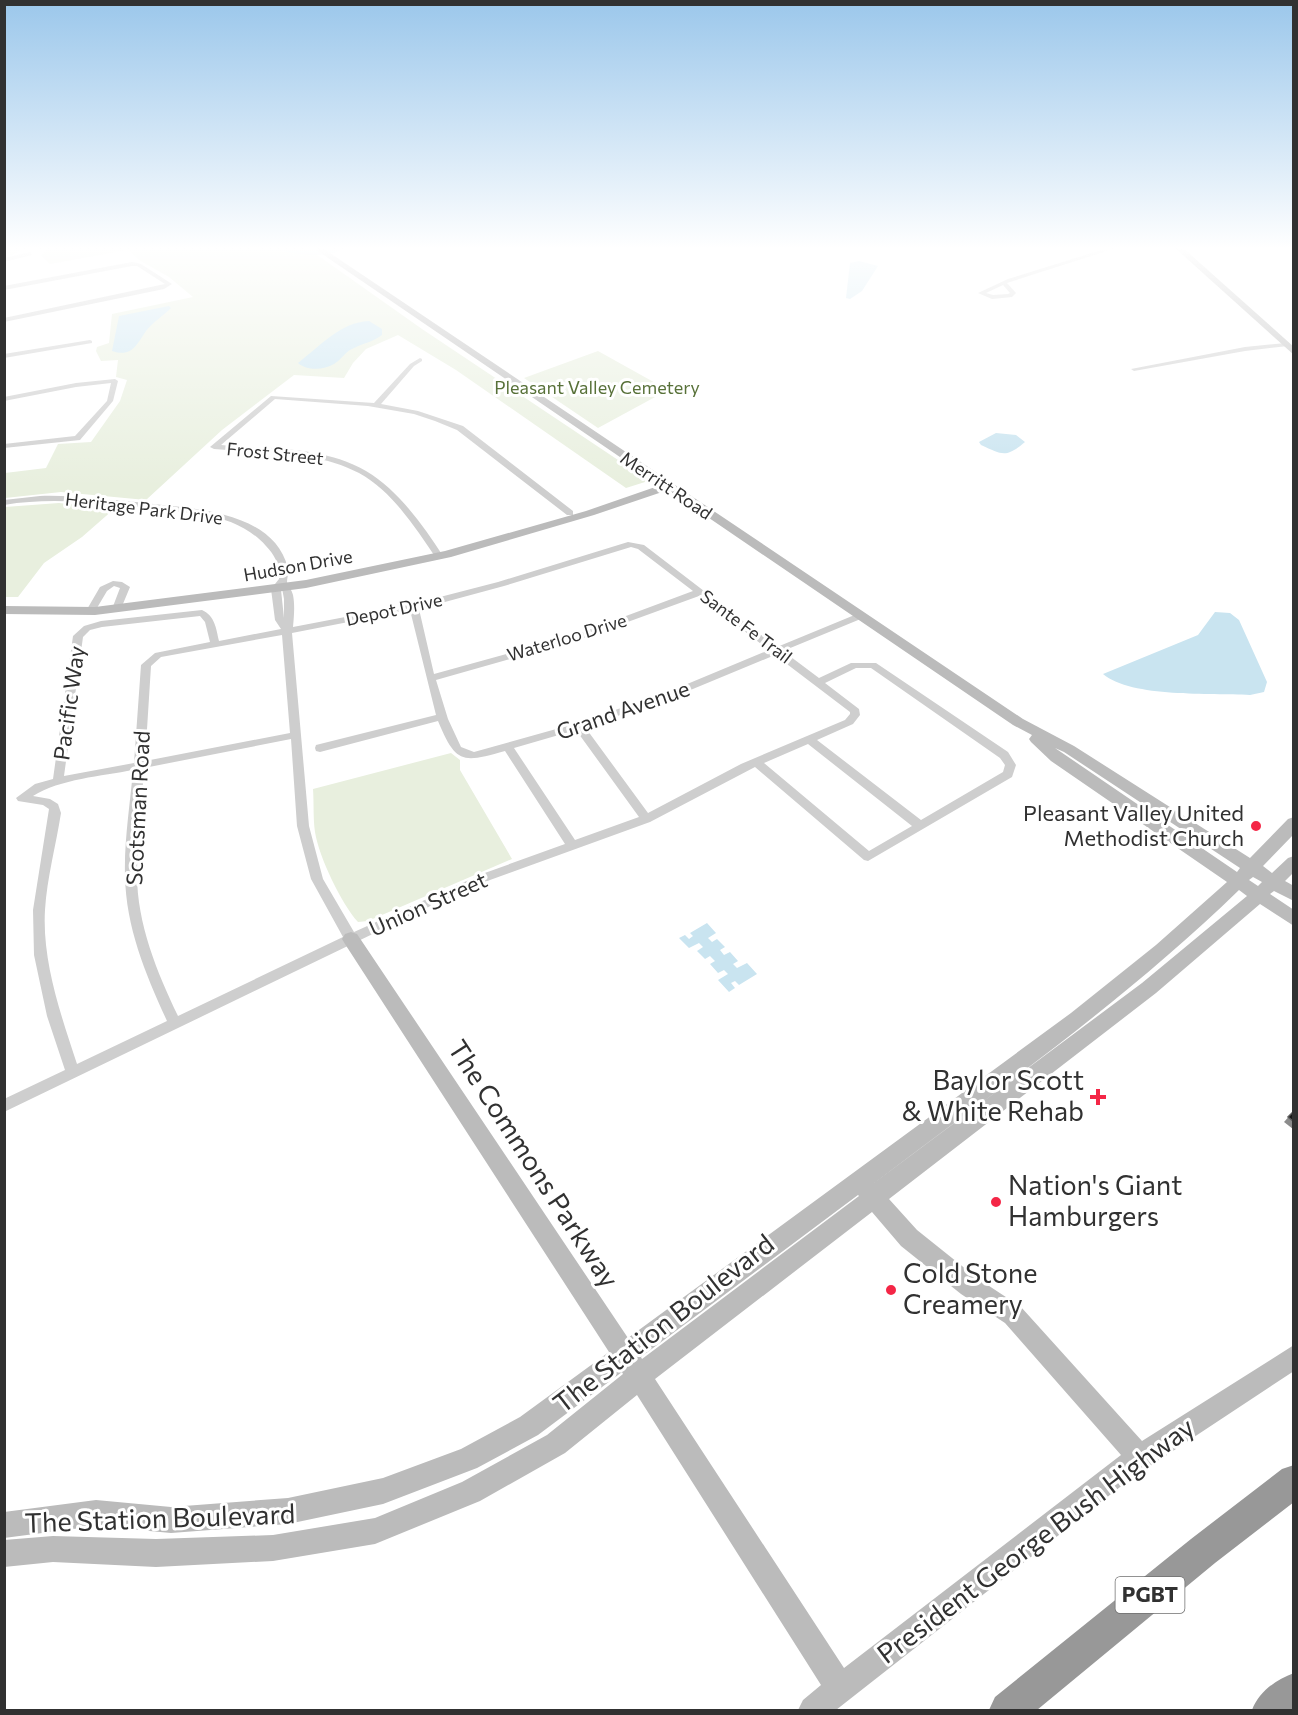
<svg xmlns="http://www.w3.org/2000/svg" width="1298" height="1715" font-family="Commissioner,sans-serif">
	<rect width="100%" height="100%" fill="#fff"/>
	<path fill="#e8efde" d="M4 247H306L422 329 645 478V482L626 488 456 370 398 335 366 349 353 363 344 378 294 375 222 430 146 500 61 492 5 498V473L46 468 58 444 91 442 120 401 127 380 116 377 118 360 101 361 96 351 97 347 109 343 112 314 193 297 169 277 139 260 128 250 50 264 41 255 46 251C36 246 19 248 12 256Z
		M598 351 668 390 598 428 524 378Z
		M59 503 114 509 82 537 44 563 18 597H5V507Z
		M451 753 460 760V770L512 859 368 921 358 922C341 903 319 857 315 832 313 818 314 803 313 789Z"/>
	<path fill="#c9e4f0" d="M859 261 878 266 862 291 850 299 846 298 850 263Z
		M169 306 171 308C164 315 152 323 146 331 137 344 132 358 112 351L119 316Z
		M369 321 382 329V335C373 342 363 343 352 349 345 352 341 360 334 364 324 370 307 371 298 363 320 346 341 322 369 321Z
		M996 433 1016 435 1025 442C1006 458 1003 455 981 445L979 442Z
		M1215 612 1230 613 1239 620 1267 682 1264 692 1250 695C1211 693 1132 698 1103 674L1198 635Z
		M707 923 716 933 708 938 712 942 717 939 725 947 720 950 724 955 730 952 738 961 733 964 737 968 747 963 757 974 739 985 735 981 731 983 735 988 729 992 718 980 728 974 724 970 718 973 710 964 715 961 710 956 705 959 697 951 703 947 699 943 689 948 679 938 685 935 689 939 693 936 690 933Z"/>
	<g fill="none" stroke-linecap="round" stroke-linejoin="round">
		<path fill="#c9e4f0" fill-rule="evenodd" d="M272 247 308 250 346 247C328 260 294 254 273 249Z"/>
		<path fill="#cecece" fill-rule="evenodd" d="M1111 247H1119L1007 283 1016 293 1012 297 992 299 978 293 1008 279ZM1003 285 1010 293 1008 294 993 295 986 293Z
			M30 252 32 255 4 262V258Z
			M132 262 141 264 172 284 164 289 4 322V318L165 284 137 266H132L4 290V286Z
			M90 340 92 341V343L4 358V354Z
			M1286 343 1288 344V346L1245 351 1134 371 1131 369 1245 347Z
			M420 358 422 359V361L414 366 381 404 418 411 463 426 573 511V515H567L457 430 435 421 414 414 368 406 275 399 221 445C268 449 323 446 366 471 398 490 423 525 443 556L442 558H436C415 527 392 491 359 473 316 450 261 453 214 449L210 447 271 396 374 403 410 364Z
			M115 379 118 381 113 401 80 440 4 448V444L75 436 107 401 111 383 76 387 4 401V397L76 383Z
			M40 496C75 495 110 500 145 503 192 509 273 510 288 568 289 573 287 578 287 582 288 586 292 590 293 595 295 605 294 616 293 627L413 604 498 582 628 542 644 545 777 647 857 614H863V618L783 651 819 678 851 663H876L1008 752 1016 765 1012 777 868 861 864 860 755 767 650 822 490 880 439 902 4 1112V1099L65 1070 47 1016 34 955 33 910 49 809 43 805 18 801 16 798 35 784 53 779 73 636 84 626 101 621 202 610C215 616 216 628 219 641L281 629 275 620 271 589 279 579C280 566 275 555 266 546 236 512 188 513 146 508 99 503 52 497 4 505V500ZM631 547 638 549 693 591 575 635 434 674 419 609 504 586ZM282 588 284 599V618L281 590ZM699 596 769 650 668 692 574 724 474 752 461 747 448 719 436 680 581 639ZM410 610 436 715 316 745 315 748 316 751 320 752 438 721C456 764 462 763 505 751L565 844 482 874 354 932 323 879 309 826 292 633ZM200 616 205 622 210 642 155 653 141 665 134 763 64 776 83 637 90 630 102 627ZM282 635 290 733 145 761 151 666 161 657ZM775 655 850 712V714L845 720 741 764 648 813 585 727 676 696ZM856 668H871L1000 758 1005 765 1003 772 921 820 817 740 853 724 860 715 859 709 825 683ZM576 730 639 817 575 840 514 748ZM291 739 297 826 311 879 343 937 178 1016C157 972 137 924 137 874 137 839 142 803 144 768ZM808 744 912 826 869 851 764 763ZM133 770C130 805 124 841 125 876 126 928 146 975 167 1021L77 1064C61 1015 42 962 45 910 47 878 56 845 61 813L58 804 50 799 33 796C60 779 102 776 133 770Z
			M113 581 122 582 130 587 120 611 117 612 112 609 120 588 114 586 107 591 94 613H88L86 611 100 587Z"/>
		<path fill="#bbb" fill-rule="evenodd" d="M312 247H321L1023 719 1074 746 1250 858 1288 819 1294 817V834L1263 866 1272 873 1288 858 1294 856V872L1285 881 1294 886V901L1274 891 1270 894 1294 910V926L1260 904 1156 993 889 1199 917 1230 977 1278 1021 1307 1142 1441 1294 1345V1371L1129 1480 836 1710H798L803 1700 821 1685 637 1395 565 1453 480 1501 375 1544 273 1561 156 1567 53 1562 4 1567V1540L53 1536 156 1539 273 1535 375 1518 462 1482 547 1435 623 1374 622 1372 538 1435 477 1468 383 1504 288 1524 171 1533 96 1526 4 1538V1512L96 1500 171 1507 288 1498 383 1478 461 1449 520 1417 609 1352 345 944 342 939 345 934 351 932 357 934 628 1338 1071 1013 1156 945 1227 882 1051 761 1031 742 1029 739 1032 735 1013 725 668 490 594 515 451 557 306 588 95 615 4 614V606L95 607 306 580 445 551 586 511 661 485ZM1055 748 1064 752 1240 868 1237 872ZM1253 877 1262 882 1258 886 1249 880ZM1239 890 1247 896 1142 983 874 1183C999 1089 1127 999 1239 890ZM858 1195 859 1196 642 1359 641 1357ZM872 1212 901 1246 961 1294 1005 1323 1121 1455 844 1668 655 1379Z
			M1174 247H1182L1294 347V355Z"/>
		<path fill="#989898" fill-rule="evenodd" d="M1294 1465V1502L1215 1563 1037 1710H989L995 1697 1191 1539 1282 1469Z
			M1294 1673V1710H1252C1259 1692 1275 1680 1294 1673Z"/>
	</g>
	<path fill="#8c8c8c" d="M1293 1112V1129L1284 1122Z"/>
	<path fill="#181818" stroke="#5d5d5d" stroke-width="1.5" d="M1293 1112V1121L1288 1117Z"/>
	<linearGradient id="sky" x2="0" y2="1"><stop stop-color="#9bc7eb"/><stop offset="0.51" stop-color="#fff"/><stop offset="1" stop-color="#fff" stop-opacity="0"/></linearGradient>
	<rect width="1298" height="487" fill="url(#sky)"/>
	<g fill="#f42646" stroke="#fff" stroke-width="2">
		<circle cx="1256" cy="826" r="6"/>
		<path d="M1095 1088h6v6h6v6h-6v6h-6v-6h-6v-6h6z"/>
		<circle cx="996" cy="1202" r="6"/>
		<circle cx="891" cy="1290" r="6"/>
	</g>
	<g text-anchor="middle" stroke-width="6" stroke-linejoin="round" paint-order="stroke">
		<g font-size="18" fill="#587139" stroke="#fff">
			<text x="597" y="394">Pleasant Valley Cemetery</text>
		</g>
		<g font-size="18" fill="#313131" stroke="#fff">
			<text transform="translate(275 454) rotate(6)" y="6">Frost Street</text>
			<text transform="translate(666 486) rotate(34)" y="6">Merritt Road</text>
			<text transform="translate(144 509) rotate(7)" y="6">Heritage Park Drive</text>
			<text transform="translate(298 566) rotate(-10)" y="6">Hudson Drive</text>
			<text transform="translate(394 610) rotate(-12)" y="6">Depot Drive</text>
			<text transform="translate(746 627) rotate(37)" y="6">Sante Fe Trail</text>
			<text transform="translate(567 638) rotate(-17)" y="6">Waterloo Drive</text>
		</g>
		<rect fill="#fff" stroke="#6f6f6f" stroke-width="1.5" x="1115.5" y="1577" width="69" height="36" rx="4.5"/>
		<g font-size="21" font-weight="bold" fill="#313131">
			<text x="1150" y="1602">PGBT</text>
		</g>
		<g font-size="22" fill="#313131" stroke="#fff">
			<text transform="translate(69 703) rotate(-82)" y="8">Pacific Way</text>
			<text transform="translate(623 710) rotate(-19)" y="8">Grand Avenue</text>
			<text transform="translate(138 808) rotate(-87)" y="8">Scotsman Road</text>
			<text transform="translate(428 904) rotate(-24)" y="8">Union Street</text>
		</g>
		<g font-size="22" fill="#313131" stroke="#fff" text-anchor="end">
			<text x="1244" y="821">Pleasant Valley United<tspan x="1244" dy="25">Methodist Church</tspan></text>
		</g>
		<g font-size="27" fill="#313131" stroke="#fff" text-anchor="start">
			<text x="1084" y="1090" text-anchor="end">Baylor Scott<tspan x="1084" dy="31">&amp; White Rehab</tspan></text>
			<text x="1008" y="1195">Nation's Giant<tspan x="1008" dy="31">Hamburgers</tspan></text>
			<text x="903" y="1283">Cold Stone<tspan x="903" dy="31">Creamery</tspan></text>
		</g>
		<g font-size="27" fill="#313131" stroke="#fff">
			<text transform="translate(533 1164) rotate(57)" y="9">The Commons Parkway</text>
			<text transform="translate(664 1324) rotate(-38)" y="9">The Station Boulevard</text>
			<text transform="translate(160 1519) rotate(-2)" y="9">The Station Boulevard</text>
			<text transform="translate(1036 1541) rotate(-37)" y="9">President George Bush Highway</text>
		</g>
	</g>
	<rect width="1298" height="1715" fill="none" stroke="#313131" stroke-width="12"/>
</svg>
